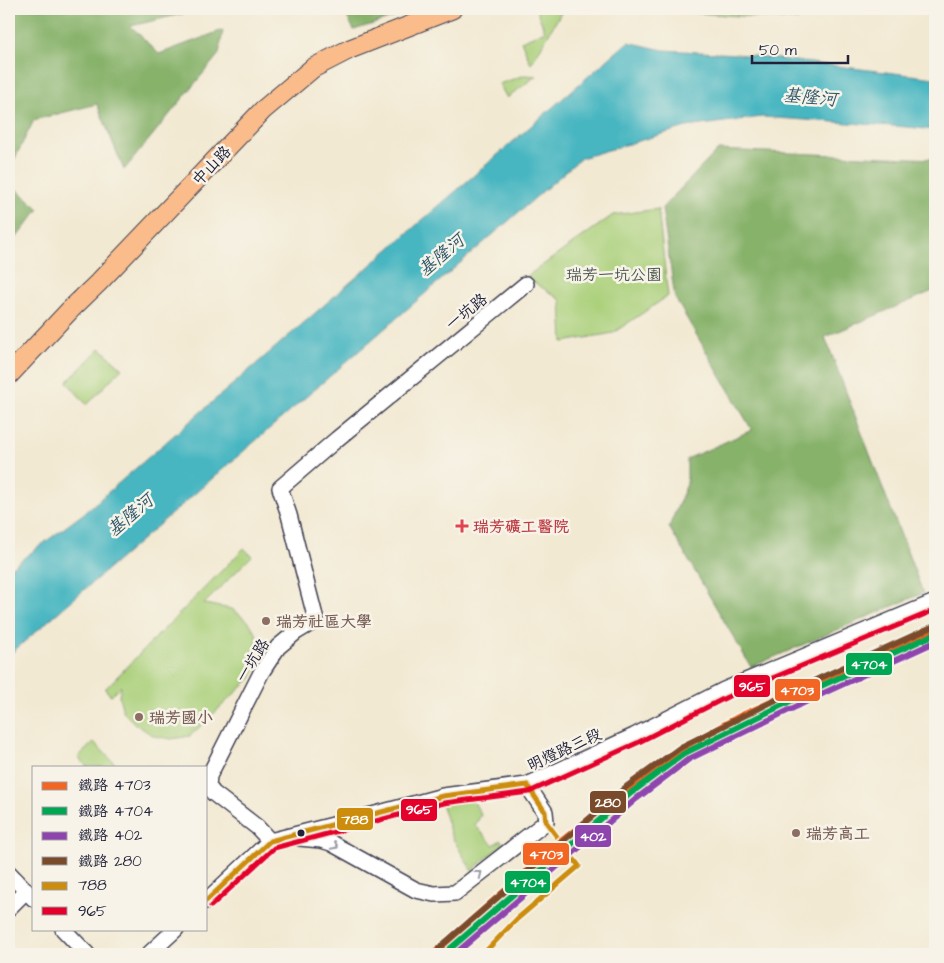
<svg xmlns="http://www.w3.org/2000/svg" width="944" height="963" font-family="'Architects Daughter','LXGW WenKai TC',sans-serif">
	<rect width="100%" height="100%" fill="#f7f3e8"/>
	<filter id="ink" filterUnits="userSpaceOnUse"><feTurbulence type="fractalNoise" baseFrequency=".02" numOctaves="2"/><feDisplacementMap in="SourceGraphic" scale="10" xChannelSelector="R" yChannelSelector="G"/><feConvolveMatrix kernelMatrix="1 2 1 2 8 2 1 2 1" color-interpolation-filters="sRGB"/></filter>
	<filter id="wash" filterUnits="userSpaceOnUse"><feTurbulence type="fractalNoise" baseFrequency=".0096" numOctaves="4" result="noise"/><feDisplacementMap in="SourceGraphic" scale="20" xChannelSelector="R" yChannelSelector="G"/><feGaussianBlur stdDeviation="1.12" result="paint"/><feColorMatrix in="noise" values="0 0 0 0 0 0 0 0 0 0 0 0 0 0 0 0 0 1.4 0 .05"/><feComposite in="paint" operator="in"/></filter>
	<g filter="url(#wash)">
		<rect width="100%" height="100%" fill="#f2e9d2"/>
		<path fill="#aad07a" stroke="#66795a" d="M536 9H551L562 11 531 64 521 41 545 31Z
			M641 9H752L798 20Z
			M525 75 536 76 507 98 499 84Z
			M658 209 668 296 613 333 563 342 561 300 526 277 613 215Z
			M100 348 122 368 87 405 67 382Z
			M244 548 252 556 204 604 232 609 249 622 256 633 259 661 251 678 190 736 171 739 154 736 135 724 123 712 119 696 121 686 111 696 105 689Z
			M94 742 118 767H87L78 757Z
			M473 800 481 815 475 825 493 845 501 840 503 843 472 871 451 835 441 803H456Z"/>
		<path fill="#87b26a" stroke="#546a52" d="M9 9H202L131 26 159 54 223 30 219 54 124 170 97 104 34 120 9 170Z
			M343 9H420L354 30Z
			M718 150 935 159V290L825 337 923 593 751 667 669 527 687 484V459L752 430 675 298 662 208Z
			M9 183 39 209 17 237H9Z"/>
		<path fill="#47b6c1" stroke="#346c7e" d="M628 42 663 50 737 54 935 78V130L907 127 762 117 686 127 581 158 9 655V569L83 514Z"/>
	</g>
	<g filter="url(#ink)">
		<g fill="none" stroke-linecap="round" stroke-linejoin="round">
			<defs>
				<path id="minor" d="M299 838 321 840 331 843 416 890 434 894 455 893 546 822 545 812 527 785
					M270 841 257 827 213 793 208 786 209 776 261 673 278 647 296 632 316 620 289 515 280 488 337 439 526 284
					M9 873 34 899
					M206 901 270 841 357 819 443 796 527 785 634 736 724 690 935 602
					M9 908 26 891
					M63 929 87 954
					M149 954 176 929"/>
				<path id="major" d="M9 375 70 310 98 283 263 110 313 68 350 49 452 9"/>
			</defs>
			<use href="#minor" stroke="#414052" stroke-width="18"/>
			<use href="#major" stroke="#414052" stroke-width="21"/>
			<use href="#minor" stroke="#fff" stroke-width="15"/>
			<use href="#major" stroke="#fabc8b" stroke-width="19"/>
			<defs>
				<path id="rail" d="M457 954 527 891 635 797 688 760 935 642"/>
			</defs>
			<use href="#rail" stroke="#22223b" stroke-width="5.5"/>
			<use href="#rail" stroke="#f7f3e8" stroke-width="4" stroke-dasharray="11" stroke-linecap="butt"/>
			<defs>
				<path id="bus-1" d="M527 785 545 812 546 822 579 866
					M206 901 270 841 443 796 527 785
					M483 954 517 919 579 866"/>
				<path id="bus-2" d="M211 906 274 848 444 803 529 792 637 743 727 697 935 610"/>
			</defs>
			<use href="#bus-1" stroke="#f7f3e8" stroke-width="9"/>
			<use href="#bus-2" stroke="#f7f3e8" stroke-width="9"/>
			<use href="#bus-1" stroke="#cc8c0c" stroke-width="5"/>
			<use href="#bus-2" stroke="#e4002b" stroke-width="5"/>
			<defs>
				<path id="rail-1" d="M433 954 561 841 628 788 682 748 740 716 935 628"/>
				<path id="rail-2" d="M444 954 631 793 685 753 823 685 935 634"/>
				<path id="rail-3" d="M455 954 636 799 689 759 826 692 935 642"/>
				<path id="rail-4" d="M439 948 626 787 681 747 820 678 932 627"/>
			</defs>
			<use href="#rail-1" stroke="#f7f3e8" stroke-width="10"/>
			<use href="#rail-2" stroke="#f7f3e8" stroke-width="10"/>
			<use href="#rail-3" stroke="#f7f3e8" stroke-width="10"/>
			<use href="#rail-4" stroke="#f7f3e8" stroke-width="10"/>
			<use href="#rail-1" stroke="#f26522" stroke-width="6"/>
			<use href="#rail-2" stroke="#00a651" stroke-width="6"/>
			<use href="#rail-3" stroke="#8e44ad" stroke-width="6"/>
			<use href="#rail-4" stroke="#7a4b2a" stroke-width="6"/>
		</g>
		<defs><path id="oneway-chevron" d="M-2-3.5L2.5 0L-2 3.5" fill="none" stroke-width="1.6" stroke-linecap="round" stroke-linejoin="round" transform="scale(1.25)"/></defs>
		<g stroke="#9c9ca7">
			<use href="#oneway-chevron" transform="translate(335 846) rotate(27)"/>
			<use href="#oneway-chevron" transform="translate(479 874) rotate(-38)"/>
		</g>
	</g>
	<path fill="#e0444e" stroke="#f7f3e8" stroke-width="2" d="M459.5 518.5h5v5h5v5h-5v5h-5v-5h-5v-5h5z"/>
	<g fill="#8d6e63" stroke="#f7f3e8" stroke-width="2">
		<circle cx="266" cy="621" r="5"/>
		<circle cx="139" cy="717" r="5"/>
		<circle cx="796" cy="833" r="5"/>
	</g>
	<circle fill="#22223b" stroke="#f7f3e8" stroke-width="2" cx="301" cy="833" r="4.5"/>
	<g text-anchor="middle" stroke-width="5" stroke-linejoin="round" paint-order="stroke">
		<g font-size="16" fill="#22223b" stroke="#f7f3e8">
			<text transform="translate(211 165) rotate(-46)" y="6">中山路</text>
			<text transform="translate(466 311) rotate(-39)" y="6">一坑路</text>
			<text transform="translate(252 660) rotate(-58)" y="6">一坑路</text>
			<text transform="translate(564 749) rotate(-25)" y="6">明燈路三段</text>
		</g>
		<g font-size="16" fill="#4b564e" stroke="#f7f3e8">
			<text x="614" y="280">瑞芳一坑公園</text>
		</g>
		<g font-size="16" font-weight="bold" fill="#be3a42" stroke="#f7f3e8" text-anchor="start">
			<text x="473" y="532">瑞芳礦工醫院</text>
		</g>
		<g font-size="16" font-weight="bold" fill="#785e54" stroke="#f7f3e8" text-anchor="start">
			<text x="276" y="627">瑞芳社區大學</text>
			<text x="149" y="723">瑞芳國小</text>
			<text x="806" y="839">瑞芳高工</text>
		</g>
		<g font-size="18" font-style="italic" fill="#2f566a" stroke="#f7f3e8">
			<text transform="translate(810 97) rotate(5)" y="6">基隆河</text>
			<text transform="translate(441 255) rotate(-40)" y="6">基隆河</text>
			<text transform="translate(130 515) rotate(-40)" y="6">基隆河</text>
		</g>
	</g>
	<g stroke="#f7f3e8" stroke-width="2">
		<rect x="845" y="652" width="48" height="24" rx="5" fill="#00a651"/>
		<rect x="733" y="674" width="38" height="24" rx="5" fill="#e4002b"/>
		<rect x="774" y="678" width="47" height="24" rx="5" fill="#f26522"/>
		<rect x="589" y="790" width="38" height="24" rx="5" fill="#7a4b2a"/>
		<rect x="400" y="798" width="38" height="24" rx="5" fill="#e4002b"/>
		<rect x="336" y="807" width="38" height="24" rx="5" fill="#cc8c0c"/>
		<rect x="574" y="824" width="38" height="24" rx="5" fill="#8e44ad"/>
		<rect x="522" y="842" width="48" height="24" rx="5" fill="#f26522"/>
		<rect x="504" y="870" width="47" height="24" rx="5" fill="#00a651"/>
	</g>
	<g font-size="14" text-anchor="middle" font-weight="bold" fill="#fff">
		<text x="869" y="669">4704</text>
		<text x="752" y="691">965</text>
		<text x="797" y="695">4703</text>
		<text x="608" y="807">280</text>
		<text x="419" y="814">965</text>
		<text x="355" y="824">788</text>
		<text x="593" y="841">402</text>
		<text x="546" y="859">4703</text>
		<text x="528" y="887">4704</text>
	</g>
	<rect width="944" height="963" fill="none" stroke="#f7f3e8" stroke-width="30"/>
	<rect x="32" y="766" width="175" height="165" fill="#f7f3e8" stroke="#a29fa3"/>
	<rect x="42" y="782" width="25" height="8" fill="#f26522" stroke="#a29fa3"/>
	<text x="78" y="790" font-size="15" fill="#22223b">鐵路 4703</text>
	<rect x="42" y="807" width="25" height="8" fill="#00a651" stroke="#a29fa3"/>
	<text x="78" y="816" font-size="15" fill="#22223b">鐵路 4704</text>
	<rect x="42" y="832" width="25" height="8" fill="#8e44ad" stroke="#a29fa3"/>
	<text x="78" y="840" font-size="15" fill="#22223b">鐵路 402</text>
	<rect x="42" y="857" width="25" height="8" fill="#7a4b2a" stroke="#a29fa3"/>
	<text x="78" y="866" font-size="15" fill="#22223b">鐵路 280</text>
	<rect x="42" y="882" width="25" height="8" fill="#cc8c0c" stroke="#a29fa3"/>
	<text x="78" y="890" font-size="15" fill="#22223b">788</text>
	<rect x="42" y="907" width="25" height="8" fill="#e4002b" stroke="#a29fa3"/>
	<text x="78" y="916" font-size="15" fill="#22223b">965</text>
	<path d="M752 55v8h96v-8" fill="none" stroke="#22223b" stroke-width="2.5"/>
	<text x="759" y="55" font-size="15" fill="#22223b" stroke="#f7f3e8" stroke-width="4" paint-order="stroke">50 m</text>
</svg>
